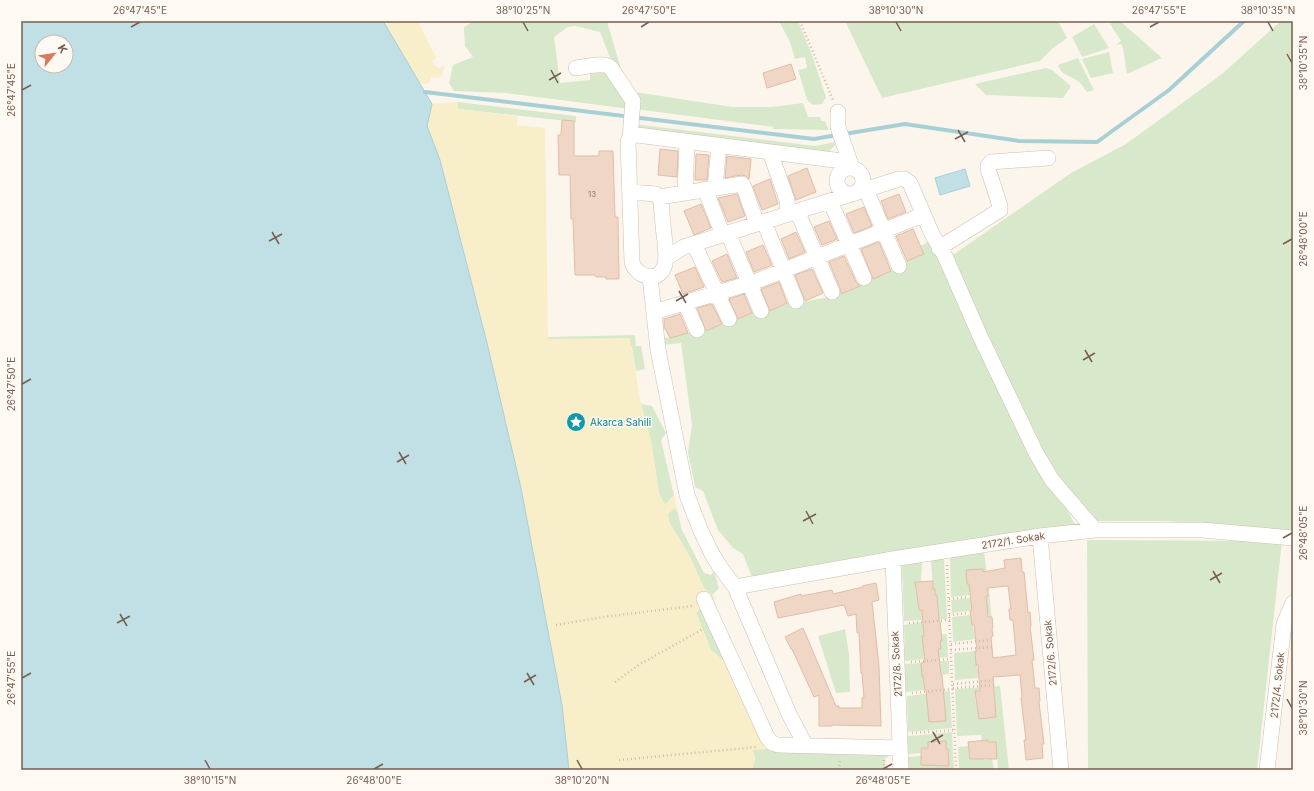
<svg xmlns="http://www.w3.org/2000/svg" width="1314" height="791" font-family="Inter,sans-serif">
	<rect width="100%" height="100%" fill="#fcf5ec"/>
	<path fill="#d7e9ca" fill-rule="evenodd" d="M474 21H607L621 69 635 92 732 107H772L803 103 808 117H820L821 121H825L829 130 773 129V127L635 109 614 68 600 32 575 26 568 27 554 37 560 83 590 80V74L610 72 630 109 506 93 454 91 449 83 453 65 473 57 465 46 464 27Z
		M779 21H798L812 55 826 97 822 104 813 105 807 100 798 70 807 68 805 57 795 59 790 42Z
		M845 21H1058L1067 38 1053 48 1040 61 882 98Z
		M1111 21H1120L1162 58 1127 74 1123 48 1122 47V44L1116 45 1121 41 1110 24 1112 23Z
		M1281 21H1293V531L1166 521H1092L1055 471 1028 430 950 257 1071 173 1126 144 1222 74Z
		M1094 24 1109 48 1082 57 1072 37Z
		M1109 52 1113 73 1091 78 1082 59Z
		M1078 58 1094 90 1087 92C1084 89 1082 84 1079 82 1071 75 1061 76 1058 65Z
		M1046 68 1052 70 1071 86 1063 98 986 95 975 84Z
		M458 102 576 116V122L458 109Z
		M633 124 815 146 835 142 836 144 827 153 633 130Z
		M929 241 941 259 1075 525 753 580 743 554 733 548 718 530 703 491 695 487 688 452 692 425 681 343 662 345 661 337 670 338 694 331 704 332 757 310 768 311 790 302H802L839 295 861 285 860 282 871 279 893 270 892 267 924 254 921 246Z
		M635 335 636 346H641L645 369 636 371 632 347 548 339V337Z
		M641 404 652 406 666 433 661 440 674 495 665 505 659 493 651 441Z
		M674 508 677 510 682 530 704 573 711 575 714 571 719 588 712 595 704 588 689 555 669 522 668 514Z
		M1087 540 1282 541 1257 770H1088Z
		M984 551 988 582 984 577 983 569 966 570 967 584H969L970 595 951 597 950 557Z
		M944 558 947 619 904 621 902 565 922 562 921 582 915 583 916 596 937 600V595H935V589H933L931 560Z
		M987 588H989L992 623 989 617 987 609 952 613 951 600 988 596Z
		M701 607 726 663 711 650 696 613Z
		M971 615 975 639 953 642 952 617Z
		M923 622 924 636 947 634 948 657 905 661 904 625Z
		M845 629 849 654 850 692 836 693 818 636Z
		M975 651 979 678 955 680 954 653Z
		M938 661H949V674L941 675Z
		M921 663 925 690 906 692 905 664Z
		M1000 686 1009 770H998L996 742 982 741 981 735 957 736 955 689ZM975 691 995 698V704L976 705Z
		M950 691 952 728 908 732 907 696Z
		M952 732 954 770H909L908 757 921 756V765H935L928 748H920L921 753 908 754V736Z
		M969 746 970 759 983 758 984 760 992 759 994 770H959L958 747Z
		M765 749 888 754V757L885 758V770H752L755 759 753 750Z"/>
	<path fill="#f8eec9" d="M383 21H418L436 57 432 62 438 68 445 66 442 75 440 78 431 77 430 81 427 84 419 83Z
		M458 102V109L517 116V125L545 128 548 339 630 338 641 404 651 441 659 493 665 505 674 495 677 510 674 508 668 514 669 522 689 555 704 588 717 599 700 603 701 607 696 613 711 650 726 663 765 749 753 750 755 759 752 770H569L562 705 521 488 487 343 440 160 427 126 432 104Z"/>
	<path fill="#c1e0e5" stroke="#a7cfd6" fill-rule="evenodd" d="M21 21H383L432 104 427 126 440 160 487 343 521 488 562 705 569 770H21ZM42 42H66V66H42Z
		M965 169 970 186 940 195 935 178Z"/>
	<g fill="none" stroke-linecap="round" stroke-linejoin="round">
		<path stroke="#a7cfd6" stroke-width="4" d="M425 92 814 139 837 135
			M844 134 905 124 1019 141 1097 142 1169 90 1244 21"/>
	</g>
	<path fill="#efd6c5" stroke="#e1bda6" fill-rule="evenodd" d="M791 64 796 79 767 88 763 73Z
		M562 120 574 121V156H599V151H613L615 217H618L619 279H606V277H596L595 275H575L573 219H571L570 175H559L558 135H561Z
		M660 149 678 151 677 177 658 175Z
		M696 154 709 155 707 180H695Z
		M727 156 751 159 749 179 746 176 741 175 725 178Z
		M807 168 816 192 796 200 788 176Z
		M770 179 778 204 762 210 753 186Z
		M737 194 745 216 728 222 718 198Z
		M899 194 906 212 888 219 881 201Z
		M701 204 711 228 694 235 684 211Z
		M864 207 872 226 854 233 846 214Z
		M829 221 837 239 822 245 814 227Z
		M913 229 924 254 907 261 896 236Z
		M796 232 805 252 789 259 781 239Z
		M879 242 891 271 873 279 861 249Z
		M763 245 772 265 754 272 746 252Z
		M727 254 737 278 722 282 712 261Z
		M844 256 856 282 860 286 841 294 840 288 829 262Z
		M695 267 704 287 683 294 675 275Z
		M812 269 823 293 805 301 795 275Z
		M779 282 787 303 770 311 761 289Z
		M744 294 752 313 738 319 729 299Z
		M712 304 722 324 706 331 697 308Z
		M680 314 688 333 670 338 664 327V319Z
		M1021 558 1022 572H1024L1028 613 1030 612 1031 626H1030L1034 660H1032L1035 688H1039L1040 701 1039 702 1044 744H1042L1043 758 1026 760 1024 740H1026L1021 698 1022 697 1020 675 993 677 996 717 979 719 975 691H980L978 665H976L975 651H977L974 625H972L970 611H972L969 584H967L966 570 983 569V572L1005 568 1004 560ZM1008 586 1011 609H1009L1010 620H1013L1016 655 993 658 991 637 993 636 992 629 993 628 992 617H988L986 596H988L987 588Z
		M933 581V589H935V595H937L939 621H940L942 641H940L941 649H938L941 675H942L946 721 929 722 926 690H925L923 676 922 677 921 663 925 662 922 636H924L922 610H919L915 582Z
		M876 583 879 600 872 602 879 666 881 726 833 725 832 726H819V695L814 697 792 649H791L785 637 803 628 836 706H839V708H862V698H864L862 673H861L859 633H857L856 614 848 616 844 605 778 618 774 602 801 594V596L832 590 833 594 863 587 862 586Z
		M988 740V742H996L997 759H970L968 742Z
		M946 741V749H948L949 766 921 765V748H928V742Z"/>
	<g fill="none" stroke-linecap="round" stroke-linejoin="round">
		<defs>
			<path id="minor" d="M576 68C586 67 604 61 611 68L633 101 630 138
				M838 112V127L852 168
				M770 152 787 200 788 214
				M837 181a13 13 0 1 1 26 0a13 13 0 1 1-26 0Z
				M715 188 719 145
				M705 189 723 235
				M866 190 899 266
				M630 192 656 194 661 201C662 215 663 229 665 242 665 249 667 257 665 264 661 283 637 279 632 262L628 141 632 136 637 135 850 162
				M685 193 687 141
				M659 197 742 184 744 187 757 224
				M830 201 864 278
				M797 211 832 292
				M764 222 796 301
				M728 233 761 311
				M694 244 729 319
				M939 248 1000 210V206L988 169V166L991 162 1048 158
				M666 258 684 247 899 179H905L910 183 932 234 945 256 980 336 1036 453 1052 480 1095 530
				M650 277 658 350 687 495 700 529 712 554 720 567 735 587 789 714 806 746
				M685 303 697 330
				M654 312 754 282 923 215
				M1040 536 1061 770
				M893 559 901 770
				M735 587 893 559 1040 536 1095 530H1202L1293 538
				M704 599 767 737 772 743 778 745 900 748
				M1267 770 1284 624 1293 603"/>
		</defs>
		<use href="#minor" stroke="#cebeb1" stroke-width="16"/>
		<path stroke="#d5b9a7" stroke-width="2.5" stroke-dasharray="1 3" stroke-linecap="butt" d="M800 21 833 100
			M947 565 956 770
			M949 599 969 597
			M949 615 969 613
			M909 623 950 620
			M556 625 604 617 692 606
			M951 644 989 640
			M951 650 993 647
			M911 662 951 659
			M615 682 640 664 703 629
			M953 684 997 680
			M953 688 997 685
			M912 693 953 689
			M912 733 954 730
			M619 760 758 747
			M884 760V770
			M839 770 840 759"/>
		<use href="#minor" stroke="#fff" stroke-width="15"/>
	</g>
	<path fill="none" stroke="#765d4f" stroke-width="1.5" d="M523 22 528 31M896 22 901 31M1268 22 1273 31M131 27 140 22M641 27 649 22M1150 27 1159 22M1287 54 1292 63M551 70 558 83M549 80 561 73M22 90 31 85M958 130 965 142M955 139 968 132M272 232 279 244M269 241 282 234M1283 244 1292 239M679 291 686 303M676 301 688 294M1085 350 1092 362M1083 360 1095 353M22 384 31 379M399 452 406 464M397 462 409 455M806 511 813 524M803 521 816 514M1283 538 1292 533M1213 571 1220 583M1210 580 1222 573M120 614 127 626M117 623 130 616M527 673 534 685M22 678 31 673M524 682 536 675M1287 699 1292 708M933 732 940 744M931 742 943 735M205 760 210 769M577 760 582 769M374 769 383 764M883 769 892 764"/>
	<defs>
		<symbol id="sight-disc" viewBox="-11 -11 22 22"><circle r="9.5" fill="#0f9aa8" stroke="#fef9f2"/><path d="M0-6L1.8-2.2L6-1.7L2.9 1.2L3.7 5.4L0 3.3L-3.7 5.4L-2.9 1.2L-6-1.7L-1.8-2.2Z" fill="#fff"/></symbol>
	</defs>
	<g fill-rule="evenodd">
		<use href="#sight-disc" x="565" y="411" width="22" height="22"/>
	</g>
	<g text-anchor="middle" stroke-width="3" stroke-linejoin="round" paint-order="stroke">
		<g font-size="8" fill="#947b6c">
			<text x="592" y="197">13</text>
		</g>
		<g font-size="10" fill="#0d838f" stroke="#fef9f2" text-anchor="start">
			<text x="590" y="426">Akarca Sahili</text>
		</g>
		<g font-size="10" fill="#765d4f" stroke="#fef9f2">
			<text transform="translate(1013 540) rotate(-9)" y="4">2172/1. Sokak</text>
			<text transform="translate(1050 653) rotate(-95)" y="4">2172/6. Sokak</text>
			<text transform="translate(896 664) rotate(-93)" y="4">2172/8. Sokak</text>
			<text transform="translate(1277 685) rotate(-84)" y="4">2172/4. Sokak</text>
		</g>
	</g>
	<rect width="1314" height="791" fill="none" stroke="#fef9f2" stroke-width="44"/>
	<g transform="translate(54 54) rotate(60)"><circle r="19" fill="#fef9f2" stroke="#c8bbb1"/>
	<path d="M0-3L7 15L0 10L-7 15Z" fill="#dd775a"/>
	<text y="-6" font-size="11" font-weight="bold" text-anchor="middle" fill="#765d4f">K</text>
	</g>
	<rect x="22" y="22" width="1270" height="747" fill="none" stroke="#765d4f" stroke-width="1.5"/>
	<g font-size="10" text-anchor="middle" fill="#765d4f">
		<text x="140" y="14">26°47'45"E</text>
		<text x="523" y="14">38°10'25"N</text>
		<text x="649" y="14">26°47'50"E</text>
		<text x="896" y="14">38°10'30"N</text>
		<text x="1159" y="14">26°47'55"E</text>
		<text x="1268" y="14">38°10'35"N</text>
		<text transform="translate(1303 63) rotate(-90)" y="4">38°10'35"N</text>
		<text transform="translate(11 90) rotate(-90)" y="4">26°47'45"E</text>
		<text transform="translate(1303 239) rotate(-90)" y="4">26°48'00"E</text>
		<text transform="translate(11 384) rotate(-90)" y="4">26°47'50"E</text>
		<text transform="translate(1303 533) rotate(-90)" y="4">26°48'05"E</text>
		<text transform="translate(11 678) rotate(-90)" y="4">26°47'55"E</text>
		<text transform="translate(1303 708) rotate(-90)" y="4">38°10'30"N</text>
		<text x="210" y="784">38°10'15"N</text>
		<text x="374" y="784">26°48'00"E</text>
		<text x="582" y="784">38°10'20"N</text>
		<text x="883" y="784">26°48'05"E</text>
	</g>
</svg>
